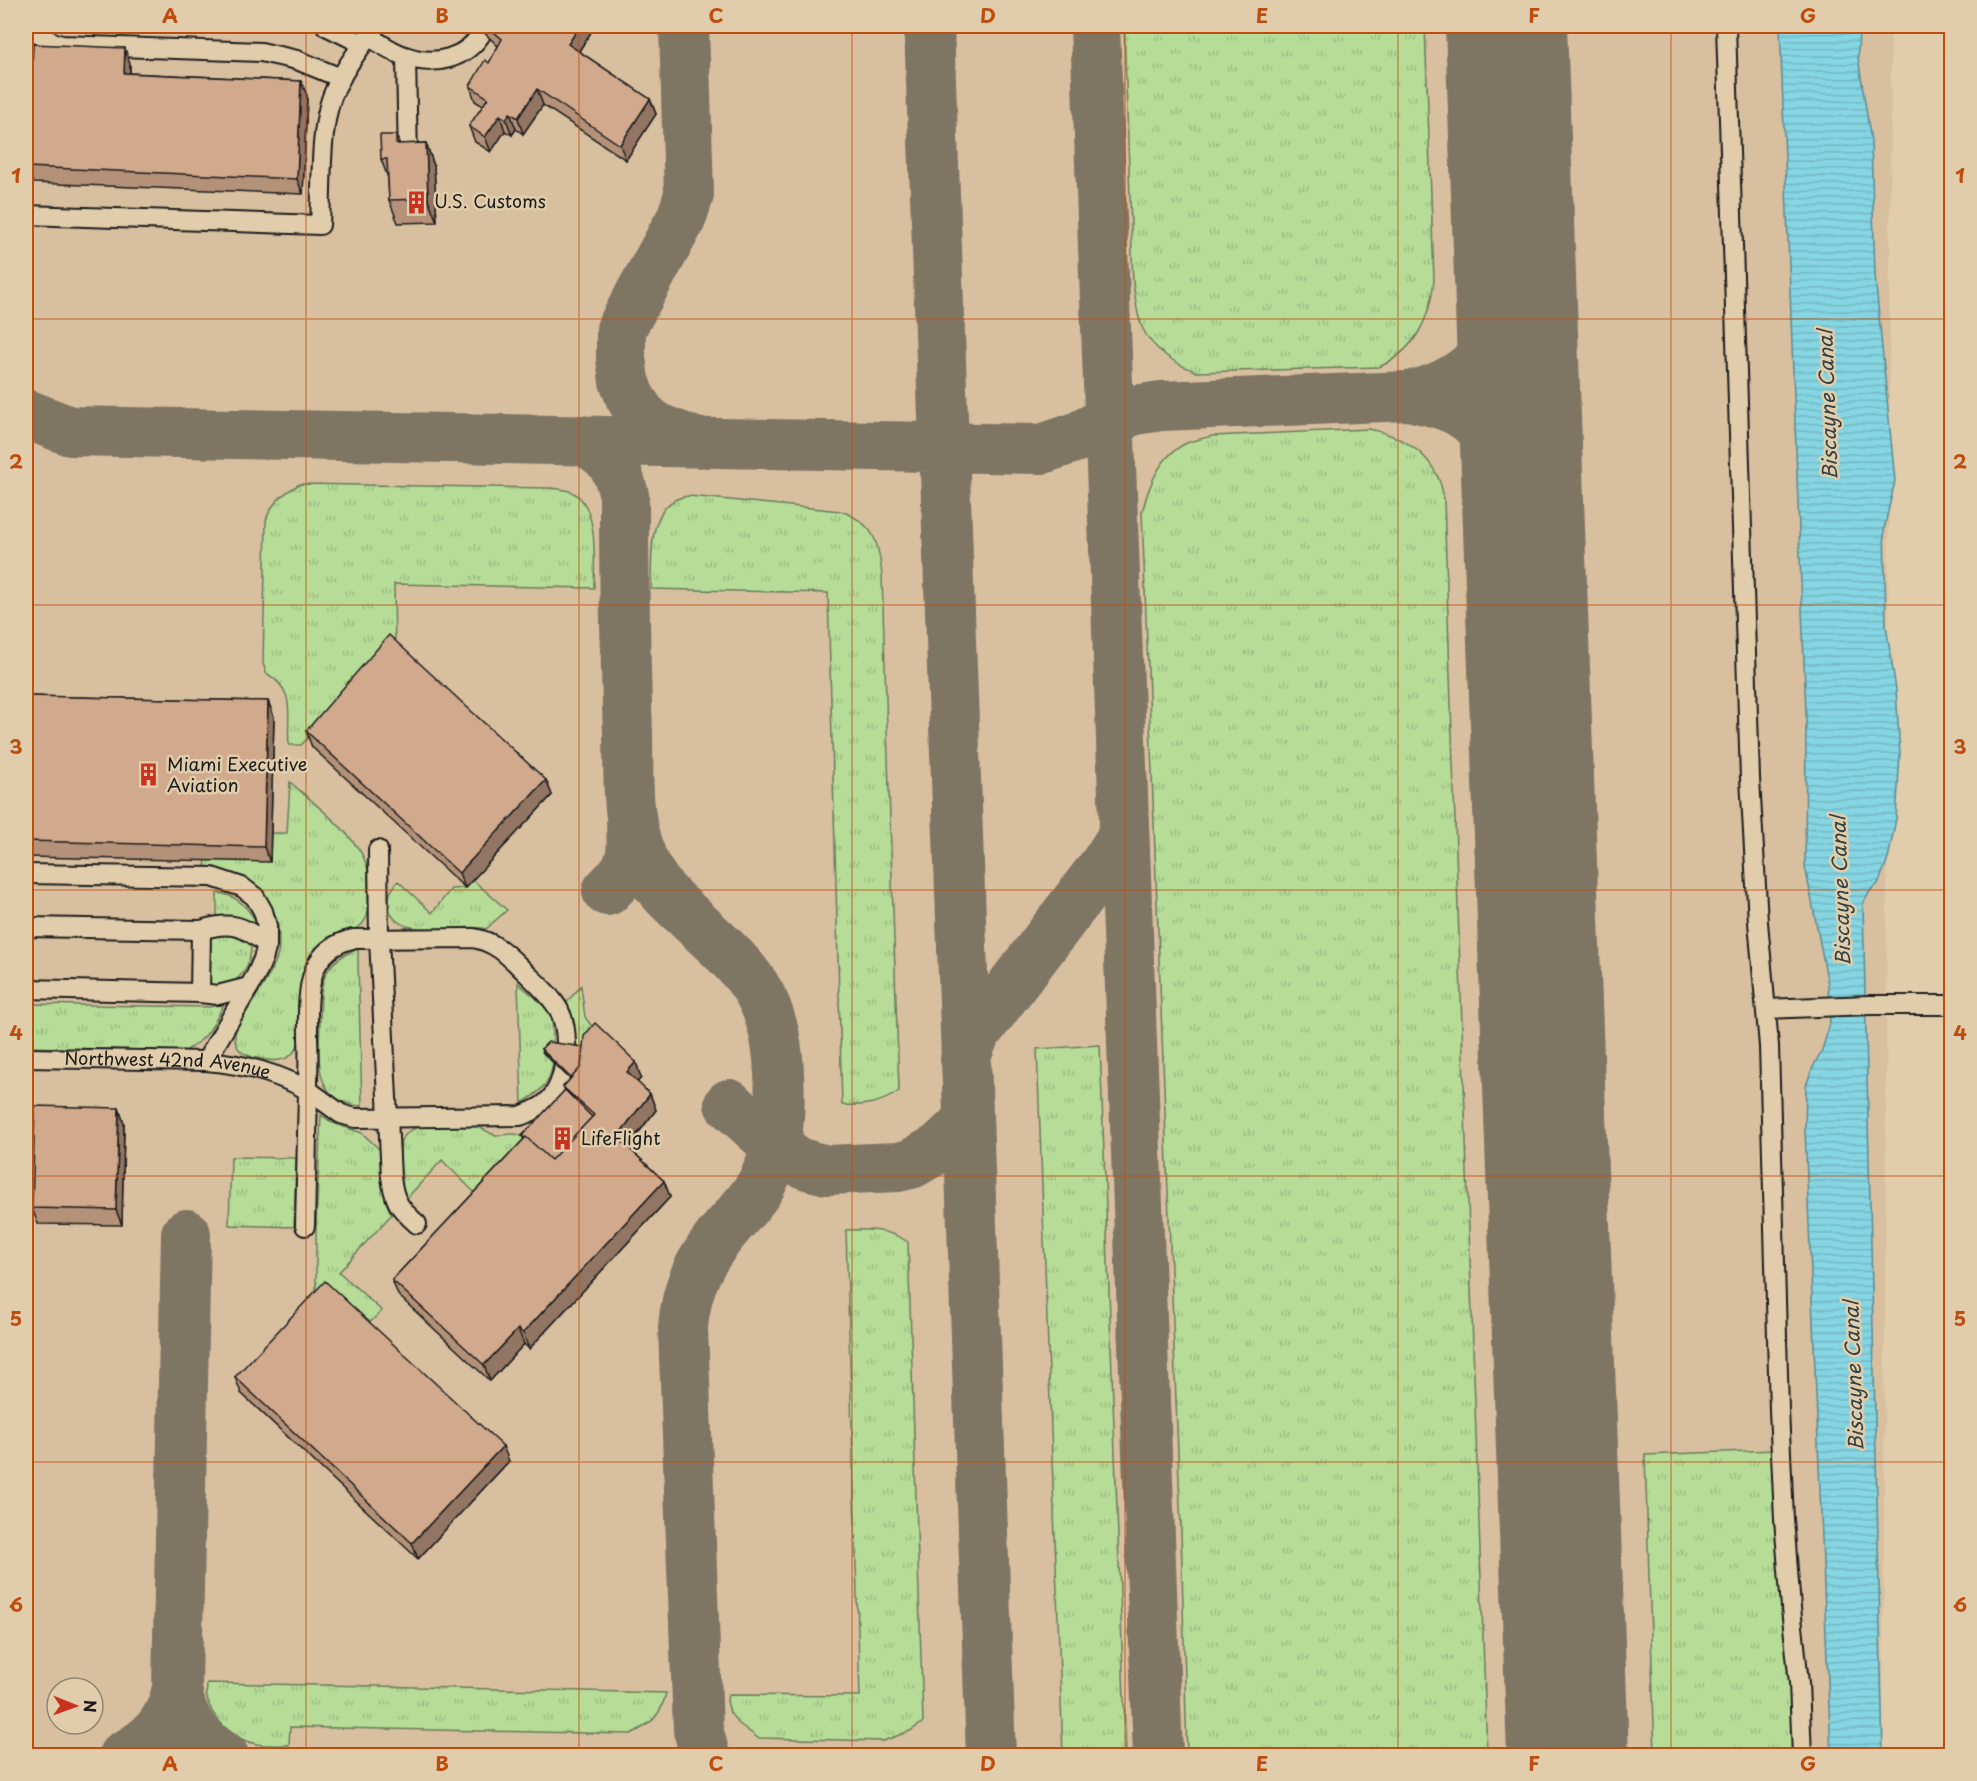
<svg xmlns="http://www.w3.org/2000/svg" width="1977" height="1781" font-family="'Playpen Sans',sans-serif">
	<defs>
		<pattern id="grass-tufts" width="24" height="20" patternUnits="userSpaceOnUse" patternTransform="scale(1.5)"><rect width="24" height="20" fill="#b6dc98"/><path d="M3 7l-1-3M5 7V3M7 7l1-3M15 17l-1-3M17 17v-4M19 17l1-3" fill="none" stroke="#9cbc82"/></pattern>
		<pattern id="water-rules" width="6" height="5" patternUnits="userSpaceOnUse" patternTransform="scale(1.5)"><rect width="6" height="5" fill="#85d5e2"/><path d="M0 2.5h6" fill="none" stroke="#72b6c1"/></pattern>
	</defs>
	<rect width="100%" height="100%" fill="#e1cdab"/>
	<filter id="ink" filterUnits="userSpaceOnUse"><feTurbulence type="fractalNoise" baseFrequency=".0167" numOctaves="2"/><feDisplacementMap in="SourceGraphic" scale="12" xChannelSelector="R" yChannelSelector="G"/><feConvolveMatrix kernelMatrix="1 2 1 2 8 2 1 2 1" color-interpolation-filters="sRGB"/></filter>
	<g filter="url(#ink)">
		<path fill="#d8bf9f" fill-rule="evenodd" d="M26 26H1891L1883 1755 26 1756ZM57 1688H93V1724H57Z"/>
		<path fill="url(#grass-tufts)" stroke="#697c5a" stroke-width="1.5" d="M1124 26H1425L1434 280C1430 319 1416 350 1379 367L1197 372C1177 365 1153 350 1143 329 1136 316 1136 298 1133 283Z
			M1369 429C1407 437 1439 458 1444 500L1487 1755H1187L1181 1531 1142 512C1149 485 1160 454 1189 442 1196 440 1204 438 1212 436Z
			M300 484 550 488C556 489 563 489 569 491 600 501 594 562 594 588L394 584 395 651 301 745H289C286 714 298 692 266 673L263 663 266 521C270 504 285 492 300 484Z
			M689 496 841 511C875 524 879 542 882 577L899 1091C881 1104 863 1106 842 1105L828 593 651 589C652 557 646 500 689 496Z
			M290 782C313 803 358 836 367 866 369 874 368 885 368 893 368 900 369 909 367 916 361 932 347 931 334 936 323 941 312 950 307 961 299 978 298 1001 298 1019 298 1028 300 1039 297 1047 290 1063 271 1062 257 1058 238 1054 231 1045 237 1026 249 1006 272 976 278 954 280 944 279 935 278 926 271 887 241 873 205 866L206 861 270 833H287Z
			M473 880 507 910 486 929C463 922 395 943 389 907 387 896 391 890 398 881L432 913 451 889 465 888Z
			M217 893C234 894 246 905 255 920L254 925 217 919Z
			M227 932C234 934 244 937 249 942 252 946 251 951 250 955 247 975 234 984 215 989L210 984 211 936Z
			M358 949V961L362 1106C311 1102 319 1058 320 1020 321 1003 319 985 328 970 335 959 346 953 358 949Z
			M518 983C529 993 545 1004 551 1017 553 1024 553 1033 553 1041 555 1072 551 1087 522 1103Z
			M581 986 585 1017 601 1039 593 1048 574 1046 573 1023 567 1002Z
			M225 1002C213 1025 209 1038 185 1051L26 1047V1004L210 1007Z
			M1100 1045 1126 1755H1063L1037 1049Z
			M321 1115 333 1123 362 1133 380 1150C383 1170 380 1198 392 1214L339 1272 382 1311 370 1322 316 1293V1226Z
			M473 1125C481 1127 490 1134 496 1135 505 1136 513 1131 522 1136L524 1141 475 1193 442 1160 405 1200 398 1180 401 1140 409 1131 418 1127Z
			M231 1157 296 1158 294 1227 229 1225Z
			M846 1230C868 1229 889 1229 908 1242L923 1722 910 1731 883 1741 758 1738 738 1723 730 1713 727 1701 728 1695 860 1696Z
			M1774 1450 1778 1561 1794 1696 1797 1755H1655L1645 1455Z
			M207 1683 376 1686 666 1693C661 1716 651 1724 631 1734L290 1727 289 1745C279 1745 267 1746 256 1744 235 1740 211 1719 207 1698 206 1693 207 1688 207 1683Z"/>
		<path fill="url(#water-rules)" stroke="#5b8b93" stroke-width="1.5" d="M1780 26H1859L1858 57 1871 141 1875 275 1895 481 1884 529 1886 626 1896 689 1900 754 1896 819 1888 859 1878 884 1870 891 1863 904 1883 1755H1831L1805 1130 1806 1086 1812 1069 1822 1050 1830 1024 1828 984 1805 866 1806 715Z"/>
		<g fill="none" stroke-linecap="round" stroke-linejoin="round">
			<path stroke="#7e7464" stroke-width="50" d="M684 26 689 195 681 219 621 329V358L624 381 630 397 641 414 655 427 692 441
				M929 26C950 602 968 1179 991 1756
				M1095 26 1158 1756
				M1409 396C1468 383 1492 352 1516 298
				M26 414 70 431 1042 449 1077 437 1109 420 1135 410 1161 406 1409 396C1426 400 1443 403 1458 411 1492 431 1511 465 1523 500
				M581 440C609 452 617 466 624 495 624 575 625 654 628 733 629 775 625 821 643 860 654 885 668 898 688 916 737 963 771 985 778 1058 781 1097 782 1143 764 1179 756 1196 743 1209 731 1223 702 1256 686 1283 683 1328L698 1729 705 1756
				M607 891C635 863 632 858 631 820
				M965 1059 975 1034 1104 865 1119 842 1124 828
				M729 1104 769 1140 795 1160 807 1165 827 1170 898 1167 911 1164 939 1148 967 1122
				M186 1234 177 1688C181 1718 196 1742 224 1756
				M123 1756C154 1740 170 1722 177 1688"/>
			<path stroke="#7e7464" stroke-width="122" d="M1506 26 1568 1756"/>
			<defs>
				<g id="minor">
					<path d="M31 26C40 36 48 41 62 45L261 52 297 60 341 78"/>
					<path d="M326 26 363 44"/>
					<path d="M1726 26 1750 778 1758 922 1769 1046 1779 1410 1784 1519 1791 1608 1799 1683 1802 1756"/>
					<path d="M368 36C380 43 392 52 405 56 434 67 467 59 483 31"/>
					<path d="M406 57 408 161"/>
					<path d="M26 215 320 225C322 188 319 125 334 92 344 68 361 47 376 26"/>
					<path d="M378 850 379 939 391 1177C394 1201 399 1208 417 1224"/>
					<path d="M26 874 212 877 242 887 255 897 263 911 267 926V945L263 959 256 975 206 1061"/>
					<path d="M26 927 201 930C230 921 244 925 267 945"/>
					<path d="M473 938C494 941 508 955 522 969 535 982 550 994 559 1010 571 1033 567 1083 548 1101 540 1109 530 1112 520 1116L355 1118 341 1114 308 1090C308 1072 309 1055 308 1038 308 998 304 949 353 939Z"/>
					<path d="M26 989 200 993 218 995 249 987"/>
					<path d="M200 993 201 930"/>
					<path d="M1767 1009 1870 1005H1952"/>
					<path id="s1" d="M26 1058 206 1061C243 1064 275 1072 308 1090L305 1226"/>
				</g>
			</defs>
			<use href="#minor" stroke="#1c1c1c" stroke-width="22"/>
			<use href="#minor" stroke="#e1cdab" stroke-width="18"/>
		</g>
		<path fill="#b49179" stroke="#1c1c1c" stroke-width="1.5" d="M477 26H595L579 51 650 99 656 114 626 160 543 105 523 134 516 129 512 135 505 131 491 152 475 142 469 126 483 106 475 101 470 86 489 63 498 46Z
			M130 64V73L301 81 307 96 303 194 33 183 28 167Z
			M396 135 399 144 426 143 434 166 437 222 398 223 389 200 388 178 381 159Z
			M26 696 268 701 274 717 270 862 26 857Z
			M306 731 546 780 552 795 465 888 312 747Z
			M541 1049 636 1062 641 1078 637 1082 650 1094 656 1110 628 1147 664 1181 670 1197 529 1349 524 1344 490 1381 398 1295 392 1280 524 1139 522 1136 565 1090 563 1087 570 1079 543 1053Z
			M119 1108 124 1124 122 1225 38 1224 32 1208Z
			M235 1377 509 1461 418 1559 241 1393Z"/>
		<path fill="#927663" stroke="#1c1c1c" stroke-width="1.5" d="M580 26H595L573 60 568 44Z
			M125 48 130 64 129 89 124 73Z
			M301 81 307 96 303 194 297 179Z
			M537 89 543 105 523 134 518 118Z
			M650 99 656 114 626 160 620 145Z
			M510 113 516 129 512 135 506 119Z
			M500 115 505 131 491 152 485 137Z
			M426 143 434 166 437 222 428 199Z
			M268 701 274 717 270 862 264 847Z
			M546 780 552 795 465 888 459 873Z
			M636 1062 641 1078 632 1088 627 1072Z
			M650 1094 656 1110 623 1152 617 1137Z
			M119 1108 124 1124 122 1225 116 1210Z
			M664 1181 670 1197 529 1349 523 1333Z
			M518 1329 524 1344 490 1381 484 1365Z
			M503 1446 509 1461 418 1559 412 1543Z"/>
		<path fill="#d1a98d" stroke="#1c1c1c" stroke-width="1.5" d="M487 26H580L568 44 650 99 620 145 537 89 518 118 510 113 506 119 500 115 485 137 469 126 488 98 470 86 485 60 489 63 502 39Z
			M33 44 125 48 124 73 301 81 297 179 28 167Z
			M380 135H396V144L426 143 428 199 389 200 387 159H381Z
			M389 635 546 780 459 873 306 731Z
			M26 696 268 701 264 847 26 841Z
			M595 1023 636 1062 627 1072 650 1094 617 1137 664 1181 523 1333 518 1329 484 1365 392 1280 526 1137 551 1160 594 1115 563 1087 581 1067 584 1036Z
			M548 1042 583 1047 581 1067 571 1078 541 1049Z
			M565 1090 592 1117 551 1160 526 1137 525 1138 522 1136Z
			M35 1106 119 1108 116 1210 32 1208Z
			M325 1281 503 1446 412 1543 235 1377Z"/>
	</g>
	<path fill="none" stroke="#bf4d0f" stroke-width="1.5" stroke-opacity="0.55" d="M306 26V1756M579 26V1756M852 26V1756M1125 26V1756M1398 26V1756M1671 26V1756M26 319H1952M26 605H1952M26 890H1952M26 1176H1952M26 1462H1952"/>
	<defs>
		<symbol id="building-bare" viewBox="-9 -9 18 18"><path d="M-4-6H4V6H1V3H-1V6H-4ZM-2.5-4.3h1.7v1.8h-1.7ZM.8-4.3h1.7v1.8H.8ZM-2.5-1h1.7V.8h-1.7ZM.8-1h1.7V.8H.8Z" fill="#c8321e" stroke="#e1cdab" stroke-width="2.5" paint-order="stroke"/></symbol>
	</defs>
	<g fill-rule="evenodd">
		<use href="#building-bare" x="400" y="186" width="33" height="33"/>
		<use href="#building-bare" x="132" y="758" width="33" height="33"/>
		<use href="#building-bare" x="546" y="1122" width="33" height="33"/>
	</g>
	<g text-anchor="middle" stroke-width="5" stroke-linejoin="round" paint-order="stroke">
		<g font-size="18" fill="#1c1c1c" stroke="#e1cdab" text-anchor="start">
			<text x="434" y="208">U.S. Customs</text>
			<text x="167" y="771">Miami Executive<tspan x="167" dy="21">Aviation</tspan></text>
			<text x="581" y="1145">LifeFlight</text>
		</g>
		<g font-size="18" fill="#1c1c1c" stroke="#e1cdab">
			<text dy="6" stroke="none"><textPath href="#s1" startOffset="142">Northwest 42nd Avenue</textPath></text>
		</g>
		<g font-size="20" font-style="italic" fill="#314144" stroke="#e1cdab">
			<text transform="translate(1828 405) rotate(-92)" y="7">Biscayne Canal</text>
			<text transform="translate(1841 891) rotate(-92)" y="7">Biscayne Canal</text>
			<text transform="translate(1854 1376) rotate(-92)" y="7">Biscayne Canal</text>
		</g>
	</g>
	<rect width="1977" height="1781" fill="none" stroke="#e1cdab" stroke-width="66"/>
	<g transform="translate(75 1706) rotate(91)"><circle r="28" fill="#e1cdab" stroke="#928672" stroke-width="1.5"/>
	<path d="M0-4.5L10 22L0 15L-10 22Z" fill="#c8321e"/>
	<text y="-9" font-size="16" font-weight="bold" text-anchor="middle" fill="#1c1c1c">N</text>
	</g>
	<rect x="33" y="33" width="1911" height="1715" fill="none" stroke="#bf4d0f" stroke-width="2"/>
	<g font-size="20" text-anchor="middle" font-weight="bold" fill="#bf4d0f">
		<text x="170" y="23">A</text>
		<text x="442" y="23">B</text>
		<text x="716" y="23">C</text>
		<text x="988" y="23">D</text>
		<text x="1262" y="23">E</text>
		<text x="1534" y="23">F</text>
		<text x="1808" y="23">G</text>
		<text x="16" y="183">1</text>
		<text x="1960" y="183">1</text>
		<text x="16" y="469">2</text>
		<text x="1960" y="469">2</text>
		<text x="16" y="754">3</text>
		<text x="1960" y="754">3</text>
		<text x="16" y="1040">4</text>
		<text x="1960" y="1040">4</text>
		<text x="16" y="1326">5</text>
		<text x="1960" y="1326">5</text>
		<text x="16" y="1612">6</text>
		<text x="1960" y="1612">6</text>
		<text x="170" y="1771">A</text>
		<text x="442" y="1771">B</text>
		<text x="716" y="1771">C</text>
		<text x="988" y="1771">D</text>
		<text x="1262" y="1771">E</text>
		<text x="1534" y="1771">F</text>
		<text x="1808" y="1771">G</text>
	</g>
</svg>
